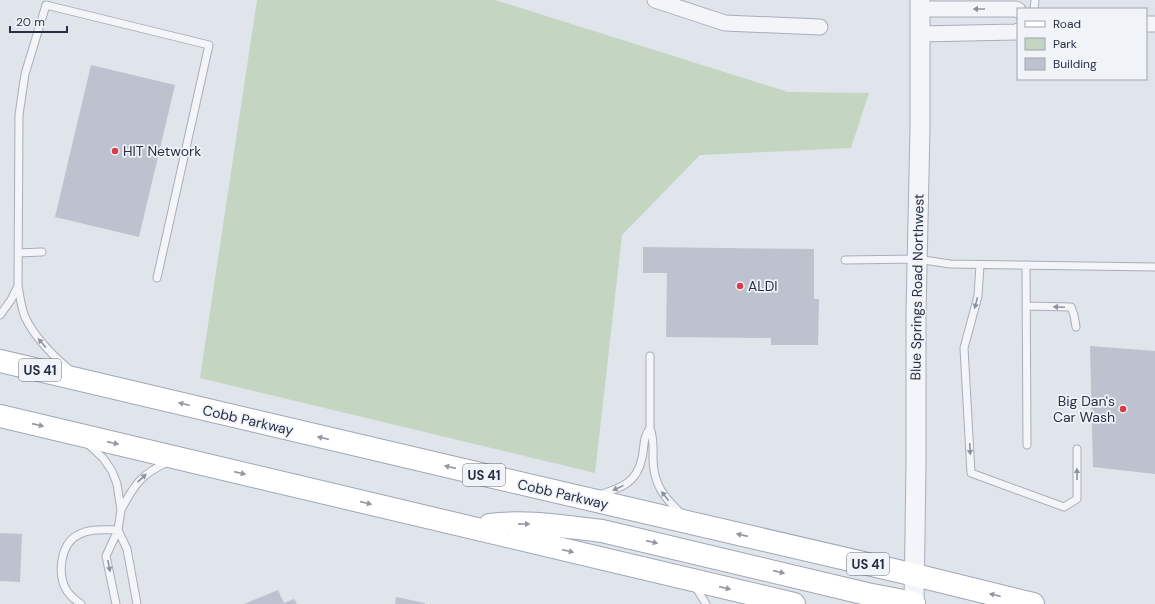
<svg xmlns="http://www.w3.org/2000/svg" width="1155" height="604" font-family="'DM Sans',sans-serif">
	<rect width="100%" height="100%" fill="#e0e4eb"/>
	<path fill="#c4d5c1" d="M257 0H495L788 92 869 93 851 148 700 155 622 235 595 473 200 378Z"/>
	<path fill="#bdc2ce" d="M91 65 175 85 139 237 55 217Z
		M643 247 814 249V299H819L818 345H771V338L666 337 667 273H643Z
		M1090 346 1155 351V474L1093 467Z
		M0 533 22 534 20 582 0 581Z
		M278 590 284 603 294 599 297 604H244Z
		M396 597 425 603V604H395Z"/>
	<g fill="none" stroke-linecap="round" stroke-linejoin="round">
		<defs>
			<path id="service" d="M1034 9 1035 0
				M18 253 42 252
				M845 260 917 259 950 264 1155 267
				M980 265 978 296 964 348 971 473 1064 507 1077 499V449
				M1026 265 1027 445
				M18 286 19 115 25 74 46 5 209 45 157 278
				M1027 306 1071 307 1074 315 1076 327
				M0 315 11 300 18 286C20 296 21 307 25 317 35 338 52 355 70 370
				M650 428V356
				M88 444 103 458 112 471 117 484 121 510 118 530 106 556 116 604
				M599 495C621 488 637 483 642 458 645 445 642 440 650 428 654 438 653 447 653 458 653 484 664 498 682 514
				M121 510C134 485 141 474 168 462
				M118 530 127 549 137 604
				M695 586 706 604
				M81 604C75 600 71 597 67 591 57 575 60 544 78 535 90 528 103 530 118 530"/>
			<path id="minor" d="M655 0 725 23 820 27
				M920 9H1016L1018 10
				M1146 24H1155
				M920 34 1016 32 1018 31"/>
			<path id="tertiary" d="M914 604 916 464V314L920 128V0"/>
			<path id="primary" d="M0 361 489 476 915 575 1033 604
				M0 416 794 604
				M490 525C527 520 565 527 602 531L867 594 914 603"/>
		</defs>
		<use href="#service" stroke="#a8aeb9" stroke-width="9"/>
		<use href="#minor" stroke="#a8aeb9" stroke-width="17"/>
		<use href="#tertiary" stroke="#a8aeb9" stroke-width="21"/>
		<use href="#primary" stroke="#9fa6b7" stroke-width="24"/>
		<use href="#service" stroke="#f4f5f8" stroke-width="7"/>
		<use href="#minor" stroke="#f4f5f8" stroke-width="15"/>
		<use href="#tertiary" stroke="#f4f5f8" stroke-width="19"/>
		<use href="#primary" stroke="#fff" stroke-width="22"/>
	</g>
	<defs><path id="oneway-solid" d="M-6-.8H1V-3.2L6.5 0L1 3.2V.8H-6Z"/></defs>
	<g fill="#8e929e">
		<use href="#oneway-solid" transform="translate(979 9) rotate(-180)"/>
		<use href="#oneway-solid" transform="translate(976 303) rotate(105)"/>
		<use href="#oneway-solid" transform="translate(1059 307) rotate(-178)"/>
		<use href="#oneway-solid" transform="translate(42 343) rotate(-131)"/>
		<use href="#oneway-solid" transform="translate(970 449) rotate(87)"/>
		<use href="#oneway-solid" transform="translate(1077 474) rotate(-91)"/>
		<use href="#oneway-solid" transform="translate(142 478) rotate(-43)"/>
		<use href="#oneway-solid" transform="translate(618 488) rotate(154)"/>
		<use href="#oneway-solid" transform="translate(665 496) rotate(-128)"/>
		<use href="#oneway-solid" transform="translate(109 566) rotate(79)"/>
	</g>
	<g fill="#9397a2">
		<use href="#oneway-solid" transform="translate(184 404) rotate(-166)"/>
		<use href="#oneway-solid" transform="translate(38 425) rotate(13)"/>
		<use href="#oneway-solid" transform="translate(323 438) rotate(-167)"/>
		<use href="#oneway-solid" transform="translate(113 443) rotate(13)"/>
		<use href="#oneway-solid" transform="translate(450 467) rotate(-167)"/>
		<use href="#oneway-solid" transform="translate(240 473) rotate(13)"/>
		<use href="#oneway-solid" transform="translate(366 503) rotate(13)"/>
		<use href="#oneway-solid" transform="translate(524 524) rotate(1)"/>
		<use href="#oneway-solid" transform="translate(742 535) rotate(-167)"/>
		<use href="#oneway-solid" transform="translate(652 542) rotate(13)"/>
		<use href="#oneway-solid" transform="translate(568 551) rotate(13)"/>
		<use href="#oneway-solid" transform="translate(779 572) rotate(13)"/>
		<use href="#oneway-solid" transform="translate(725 588) rotate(13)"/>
		<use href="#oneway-solid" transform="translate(995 595) rotate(-166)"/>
	</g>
	<g fill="#da3b46" stroke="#f0f3f8" stroke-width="1.5">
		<circle cx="115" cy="151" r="4"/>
		<circle cx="740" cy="286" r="4"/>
		<circle cx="1123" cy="409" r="4"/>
	</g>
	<g text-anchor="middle" stroke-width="3.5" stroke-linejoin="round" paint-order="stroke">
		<g fill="#f0f3f8" stroke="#636a7a" stroke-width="1">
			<rect x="19" y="359" width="42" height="22" rx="3"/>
			<rect x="463" y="464" width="42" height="22" rx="3"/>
			<rect x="847" y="553" width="42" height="22" rx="3"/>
		</g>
		<g font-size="13" font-weight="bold" fill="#272f44">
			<text x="40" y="375">US 41</text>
			<text x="484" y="480">US 41</text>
			<text x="868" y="569">US 41</text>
		</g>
		<g font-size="14" fill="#272f44" stroke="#f0f3f8" text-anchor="start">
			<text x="123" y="156">HIT Network</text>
			<text x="748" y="291">ALDI</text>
			<text x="1115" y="406" text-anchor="end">Big Dan's<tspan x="1115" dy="16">Car Wash</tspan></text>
		</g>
		<g font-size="14" fill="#272f44" stroke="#f0f3f8">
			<text transform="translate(917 287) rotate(-89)" y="5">Blue Springs Road Northwest</text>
			<text transform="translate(248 420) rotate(13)" y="5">Cobb Parkway</text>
			<text transform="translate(563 494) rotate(13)" y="5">Cobb Parkway</text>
		</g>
	</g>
	<rect x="1017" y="8" width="130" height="72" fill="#f0f3f8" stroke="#a0a5b0"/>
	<rect x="1025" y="21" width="20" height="6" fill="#ffffff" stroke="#a0a5b0"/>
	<text x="1053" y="28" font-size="12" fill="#272f44">Road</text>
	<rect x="1025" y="38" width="20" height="12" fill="#c4d5c1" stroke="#a0a5b0"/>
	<text x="1053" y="48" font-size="12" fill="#272f44">Park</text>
	<rect x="1025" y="58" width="20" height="12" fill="#bdc2ce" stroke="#a0a5b0"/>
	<text x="1053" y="68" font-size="12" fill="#272f44">Building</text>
	<path d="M10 26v6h57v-6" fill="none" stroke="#272f44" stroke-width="2"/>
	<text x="16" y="26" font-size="12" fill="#272f44" stroke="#f0f3f8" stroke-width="3" paint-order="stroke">20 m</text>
</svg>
